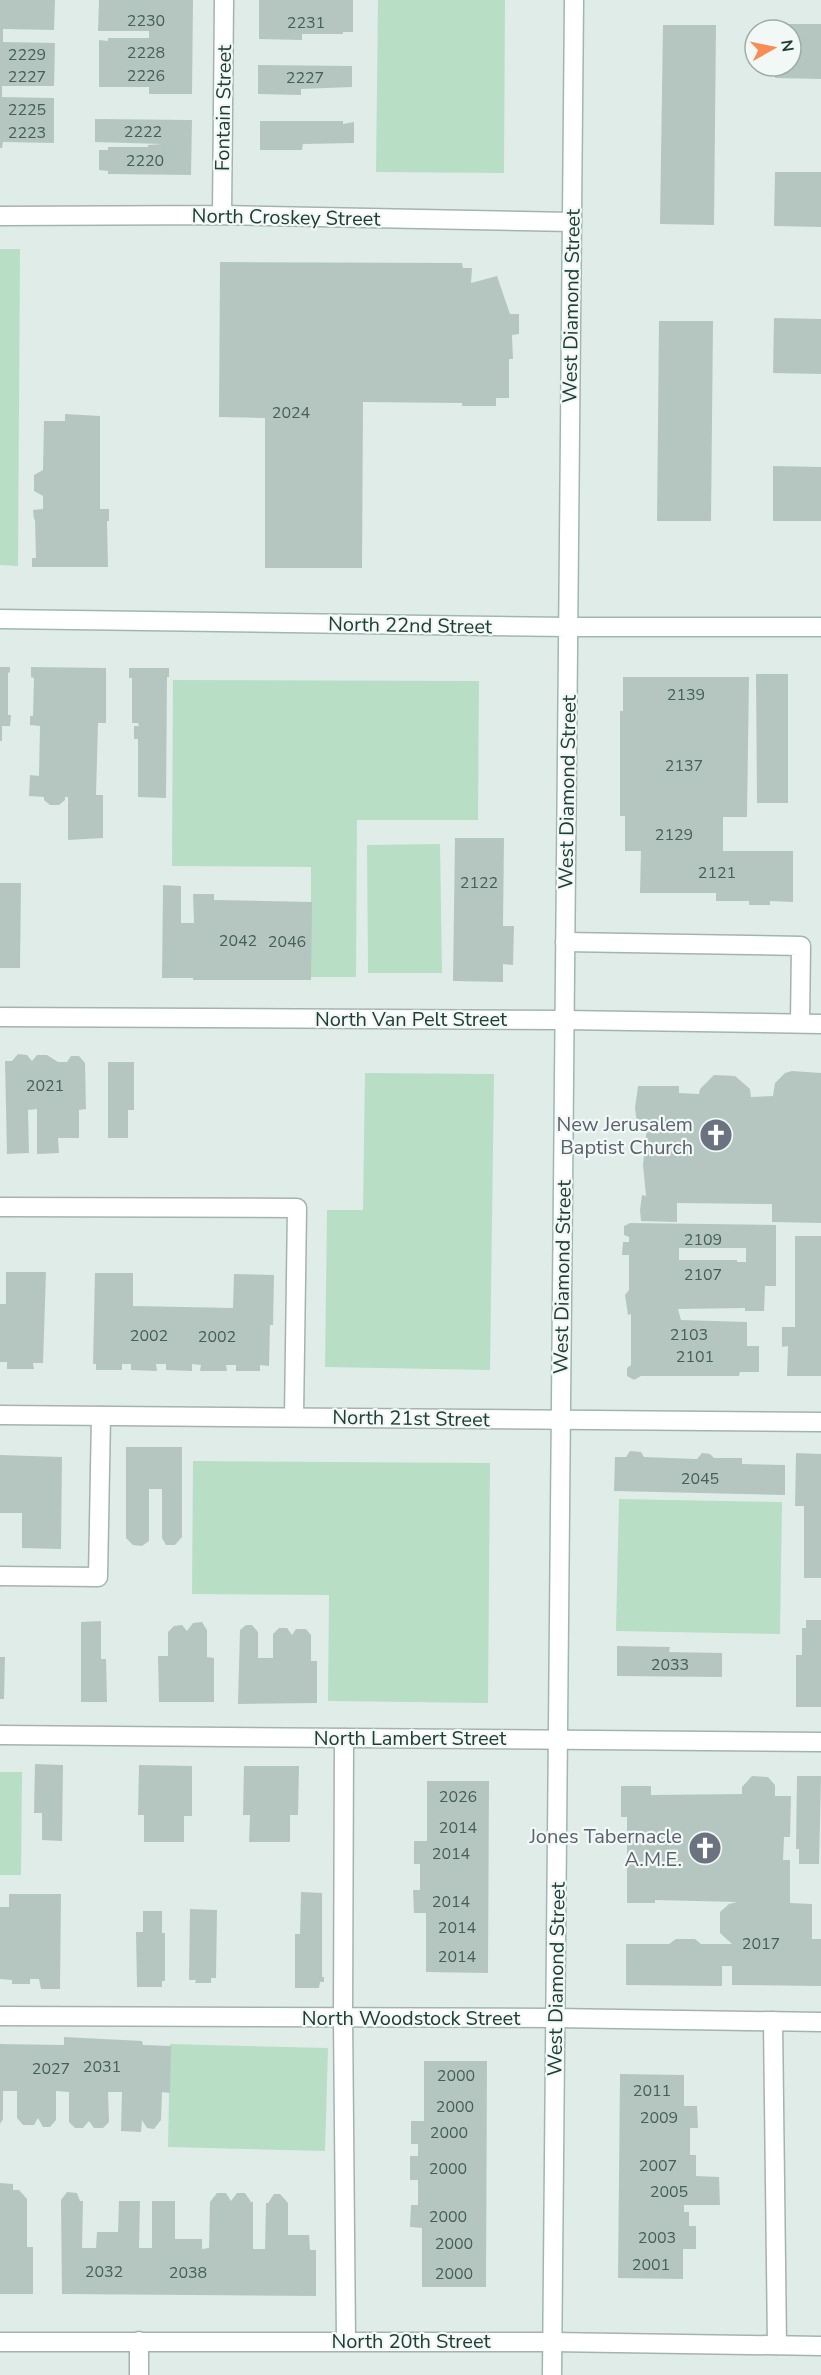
<svg xmlns="http://www.w3.org/2000/svg" width="821" height="2375" font-family="'Nunito Sans',sans-serif">
	<rect width="100%" height="100%" fill="#e0ece8"/>
	<path fill="#b8dec6" d="M378 0H505L504 173 376 172Z
		M0 249H20L18 566 0 565Z
		M173 680 479 681 478 820H357L356 977H311V867L172 866Z
		M440 844 442 973H368L367 845Z
		M365 1073 494 1074 490 1370 325 1367 327 1210H363Z
		M193 1461 490 1463 488 1703 328 1701 329 1595 192 1594Z
		M619 1499 782 1502 780 1634 616 1631Z
		M0 1772H22L21 1875H0Z
		M170 2044 328 2048 325 2151 168 2147Z"/>
	<path fill="#b5c6c1" fill-rule="evenodd" d="M0 0H55L54 30 3 29V42L55 43 54 86H2V97L54 98V143L3 142 2 148H0Z
		M99 0H193L192 94H149V87H99V40L108 41V38H149V31H98Z
		M259 0H353V32H343V34H302V40L259 39Z
		M776 24H821V79L775 78V66H791V30H776Z
		M663 25H716L714 225 660 224Z
		M258 65 352 66V87L301 89V95L258 94Z
		M95 119 192 120 191 175 108 174V171L99 170V150H108V147H148V145L163 144 95 142Z
		M260 121H343V124L354 122V143L303 144 302 150H260Z
		M775 172H821V227L774 226Z
		M220 262 462 263 463 268H472L471 283 497 276 510 314H519V334L512 335 513 359H509V398H496V406H462V403L363 402 362 568H265V418L219 417Z
		M774 318 821 319V374L773 373Z
		M659 321H713L711 521H657Z
		M65 414 100 416V509H109V521H107L108 567H32V558H36L35 520 34 519 33 510 43 509V496L34 491V475L43 470 44 421H65Z
		M773 466 821 467V521H773Z
		M0 667H10V672L8 673V715H11L10 726H2V741H0Z
		M31 667 106 668V723H98L96 795H103V838L68 840V797H65V800L59 805H50L44 800V797L29 796 30 775 39 776 40 726 30 725V716H33L34 678 31 677Z
		M129 668H169V677H167L166 798 138 797V739H134V726H139L138 723H132V678H129Z
		M756 674H788V803H757Z
		M623 677H749L747 817H723V851H793V902L770 901V905H749V901H716V893H640L641 851H625V816H620V711H623Z
		M455 838H504L503 926H514L513 965 503 964V982L453 981Z
		M0 883H21L20 968H0Z
		M163 885 181 886V923H194L193 894H214V900L312 902 311 980H193V978H162Z
		M18 1054 27 1055 32 1061 37 1055H47L58 1062H67L71 1056H79L85 1063 86 1109 79 1110V1138H58L59 1153 37 1154V1109L28 1110 29 1153 7 1154 5 1061H12Z
		M108 1062H134V1110H128V1138H108Z
		M792 1071 821 1073V1223L772 1222V1204L677 1203V1222L641 1221 640 1210 642 1195 646 1196 643 1165 647 1126 637 1124 635 1108 638 1086H679V1093L699 1094 700 1089 714 1075 735 1076 750 1089 751 1097 773 1096 775 1083 785 1073Z
		M630 1223 776 1225V1286H765L764 1311H745V1308L678 1309 681 1320 747 1322V1346H759V1372H740L739 1376H641L634 1380 627 1376V1368L631 1365V1314L628 1315 625 1295 629 1290V1255H622L623 1242H629V1237L624 1235V1226ZM679 1248H746V1262H737V1260H679Z
		M795 1236H821V1376H787L788 1346 782 1347V1327H795Z
		M6 1272H46L43 1363H33L34 1369H7V1362H0V1304H6Z
		M95 1273H133V1306L233 1308 234 1274 274 1275 273 1325H270L269 1366 260 1365V1371H236V1365H226L227 1371H200L201 1365 192 1364V1371L166 1370V1364H156L157 1371 131 1370V1364H122V1370H96V1364H93Z
		M126 1447H182V1537L175 1545H166L162 1538V1489H149V1541L142 1546 133 1545 126 1538Z
		M630 1451 641 1452 644 1457 697 1459 702 1453 710 1454 714 1458H742V1464L785 1465V1495L614 1491 615 1457H626Z
		M796 1453 821 1454V1578H804V1506H795Z
		M0 1455 62 1457 61 1549 22 1548V1513H0Z
		M806 1620H821V1707H796V1655H802V1628H806Z
		M101 1621V1659H106L107 1702H81V1622Z
		M202 1622 207 1630V1657L214 1658V1702H159L158 1656H168V1632L174 1626 182 1625 187 1631 193 1623Z
		M246 1625H252L258 1632V1658H273V1634L279 1628H287L292 1635 296 1629H306L311 1635V1661H317V1703L238 1704 240 1630Z
		M617 1646 670 1647 669 1652 722 1653V1677L617 1676Z
		M0 1657H5L4 1699H0Z
		M35 1764 63 1765 62 1841 42 1840V1813H34Z
		M139 1765 192 1766V1816H184V1842H144V1815H138Z
		M244 1766H299L298 1815H290V1842H249L250 1815H243Z
		M752 1776 768 1777 775 1785V1796H791L790 1837H784L783 1860H790V1903L812 1904V1939H821V1986L732 1985V1966H722V1986L626 1985V1944H669L676 1939H695L701 1944H732L720 1933V1912L729 1904 737 1902 655 1900V1903H627V1817H621V1786H651V1795L742 1794V1787Z
		M797 1776H821L819 1864H799V1849H796Z
		M427 1781H489L488 1973 426 1972V1913H414L413 1890H420V1864H414V1841H427Z
		M301 1892 322 1893V1977H324V1982H320L319 1988H295V1934H300Z
		M9 1894H61L60 1989H41L39 1979H30V1984H12V1980L0 1979V1907H9Z
		M190 1909 217 1910 216 1978H211V1983H195L196 1980H189Z
		M143 1911H162V1933H165V1981H162V1987H137L136 1932H143Z
		M64 2037 142 2041 143 2045 171 2046 170 2093 162 2092 161 2120 154 2129 147 2128 142 2120 141 2132 121 2131 122 2092H108L109 2122 103 2128H94L89 2121 83 2128H75L69 2122V2092L56 2091V2120L50 2127H43L38 2118 34 2125H23L17 2118V2091H3V2119L0 2124V2044L64 2045Z
		M424 2061H487L486 2287H422V2228L410 2227 411 2205H418V2180H410V2156H418V2144H411V2121H424Z
		M620 2074 684 2075V2106H697L698 2128H690V2155H696V2176L719 2177 720 2205H684V2212H689V2226H696V2249H683V2279L618 2278Z
		M0 2183 13 2184V2190H19L27 2199V2247H33V2294H0Z
		M67 2192 77 2193 80 2201H83L82 2248H96L97 2232H118L119 2201H140L139 2248H152V2201H175V2239H202V2249L209 2248 210 2202 217 2193H226L231 2201 237 2193H245L251 2202H253V2249H265L266 2203H268L274 2194H280L288 2203V2235H309L310 2250H316V2296L62 2294 61 2200Z"/>
	<g fill="none" stroke-linecap="round" stroke-linejoin="round">
		<defs>
			<path id="lane" d="M565 942 801 946 800 1023
				M0 1207 297 1208 294 1417
				M0 1576 98 1577 101 1416
				M344 1738 343 2017 346 2341
				M773 2021 777 2345"/>
			<path id="street" d="M222 215 224 0
				M0 216 222 215 572 222
				M0 1017 564 1020 821 1024
				M0 1415 821 1422
				M0 1735 821 1742
				M0 2016 555 2018 821 2022
				M0 2342H552L821 2346
				M139 2375V2341"/>
			<path id="secondary" d="M0 619 568 627H821
				M552 2375 574 0"/>
		</defs>
		<use href="#lane" stroke="#a3b4b0" stroke-width="21"/>
		<use href="#street" stroke="#a3b4b0" stroke-width="21"/>
		<use href="#secondary" stroke="#9eb8b1" stroke-width="21"/>
		<use href="#lane" stroke="#fff" stroke-width="18"/>
		<use href="#street" stroke="#fff" stroke-width="18"/>
		<use href="#secondary" stroke="#fff" stroke-width="18"/>
	</g>
	<defs>
		<symbol id="church-disc" viewBox="-11 -11 22 22"><circle r="9.5" fill="#6b7280" stroke="#f1f8f5"/><path d="M-1.2-6h2.4v3.5h3.3v2.4h-3.3V6h-2.4V-.1h-3.3v-2.4h3.3Z" fill="#fff"/></symbol>
	</defs>
	<g fill-rule="evenodd">
		<use href="#church-disc" x="697" y="1116" width="38" height="38"/>
		<use href="#church-disc" x="686" y="1829" width="38" height="38"/>
	</g>
	<g text-anchor="middle" stroke-width="4.5" stroke-linejoin="round" paint-order="stroke">
		<g font-size="16" fill="#455f5a">
			<text x="146" y="26">2230</text>
			<text x="306" y="28">2231</text>
			<text x="146" y="58">2228</text>
			<text x="27" y="60">2229</text>
			<text x="146" y="81">2226</text>
			<text x="27" y="82">2227</text>
			<text x="305" y="83">2227</text>
			<text x="27" y="115">2225</text>
			<text x="143" y="137">2222</text>
			<text x="27" y="138">2223</text>
			<text x="145" y="166">2220</text>
			<text x="291" y="418">2024</text>
			<text x="686" y="700">2139</text>
			<text x="684" y="771">2137</text>
			<text x="674" y="840">2129</text>
			<text x="717" y="878">2121</text>
			<text x="479" y="888">2122</text>
			<text x="238" y="946">2042</text>
			<text x="287" y="947">2046</text>
			<text x="45" y="1091">2021</text>
			<text x="703" y="1245">2109</text>
			<text x="703" y="1280">2107</text>
			<text x="689" y="1340">2103</text>
			<text x="149" y="1341">2002</text>
			<text x="217" y="1342">2002</text>
			<text x="695" y="1362">2101</text>
			<text x="700" y="1484">2045</text>
			<text x="670" y="1670">2033</text>
			<text x="458" y="1802">2026</text>
			<text x="458" y="1833">2014</text>
			<text x="451" y="1859">2014</text>
			<text x="451" y="1907">2014</text>
			<text x="457" y="1933">2014</text>
			<text x="761" y="1949">2017</text>
			<text x="457" y="1962">2014</text>
			<text x="102" y="2072">2031</text>
			<text x="51" y="2074">2027</text>
			<text x="456" y="2081">2000</text>
			<text x="652" y="2096">2011</text>
			<text x="455" y="2112">2000</text>
			<text x="659" y="2123">2009</text>
			<text x="449" y="2138">2000</text>
			<text x="658" y="2171">2007</text>
			<text x="448" y="2174">2000</text>
			<text x="669" y="2197">2005</text>
			<text x="448" y="2222">2000</text>
			<text x="657" y="2243">2003</text>
			<text x="454" y="2249">2000</text>
			<text x="651" y="2270">2001</text>
			<text x="104" y="2277">2032</text>
			<text x="188" y="2278">2038</text>
			<text x="454" y="2279">2000</text>
		</g>
		<g font-size="20" fill="#203d38" stroke="#f1f8f5">
			<text transform="translate(223 108) rotate(-89)" y="7">Fontain Street</text>
			<text transform="translate(286 217) rotate(1)" y="7">North Croskey Street</text>
			<text transform="translate(571 306) rotate(-89)" y="7">West Diamond Street</text>
			<text transform="translate(410 625) rotate(1)" y="7">North 22nd Street</text>
			<text transform="translate(567 792) rotate(-89)" y="7">West Diamond Street</text>
			<text x="411" y="1026">North Van Pelt Street</text>
			<text transform="translate(562 1277) rotate(-89)" y="7">West Diamond Street</text>
			<text transform="translate(411 1418) rotate(1)" y="7">North 21st Street</text>
			<text x="410" y="1745">North Lambert Street</text>
			<text transform="translate(556 1979) rotate(-89)" y="7">West Diamond Street</text>
			<text x="411" y="2025">North Woodstock Street</text>
			<text x="411" y="2348">North 20th Street</text>
		</g>
		<g font-size="20" fill="#5b616d" stroke="#f1f8f5" text-anchor="end">
			<text x="693" y="1131">New Jerusalem<tspan x="693" dy="23">Baptist Church</tspan></text>
			<text x="682" y="1843">Jones Tabernacle<tspan x="682" dy="23">A.M.E.</tspan></text>
		</g>
	</g>
	<g transform="translate(773 48) rotate(81)"><circle r="28" fill="#f1f8f5" stroke="#9dada9" stroke-width="1.5"/>
	<path d="M0-4.5L10 22L0 15L-10 22Z" fill="#f78d53"/>
	<text y="-9" font-size="16" font-weight="bold" text-anchor="middle" fill="#203d38">N</text>
	</g>
</svg>
